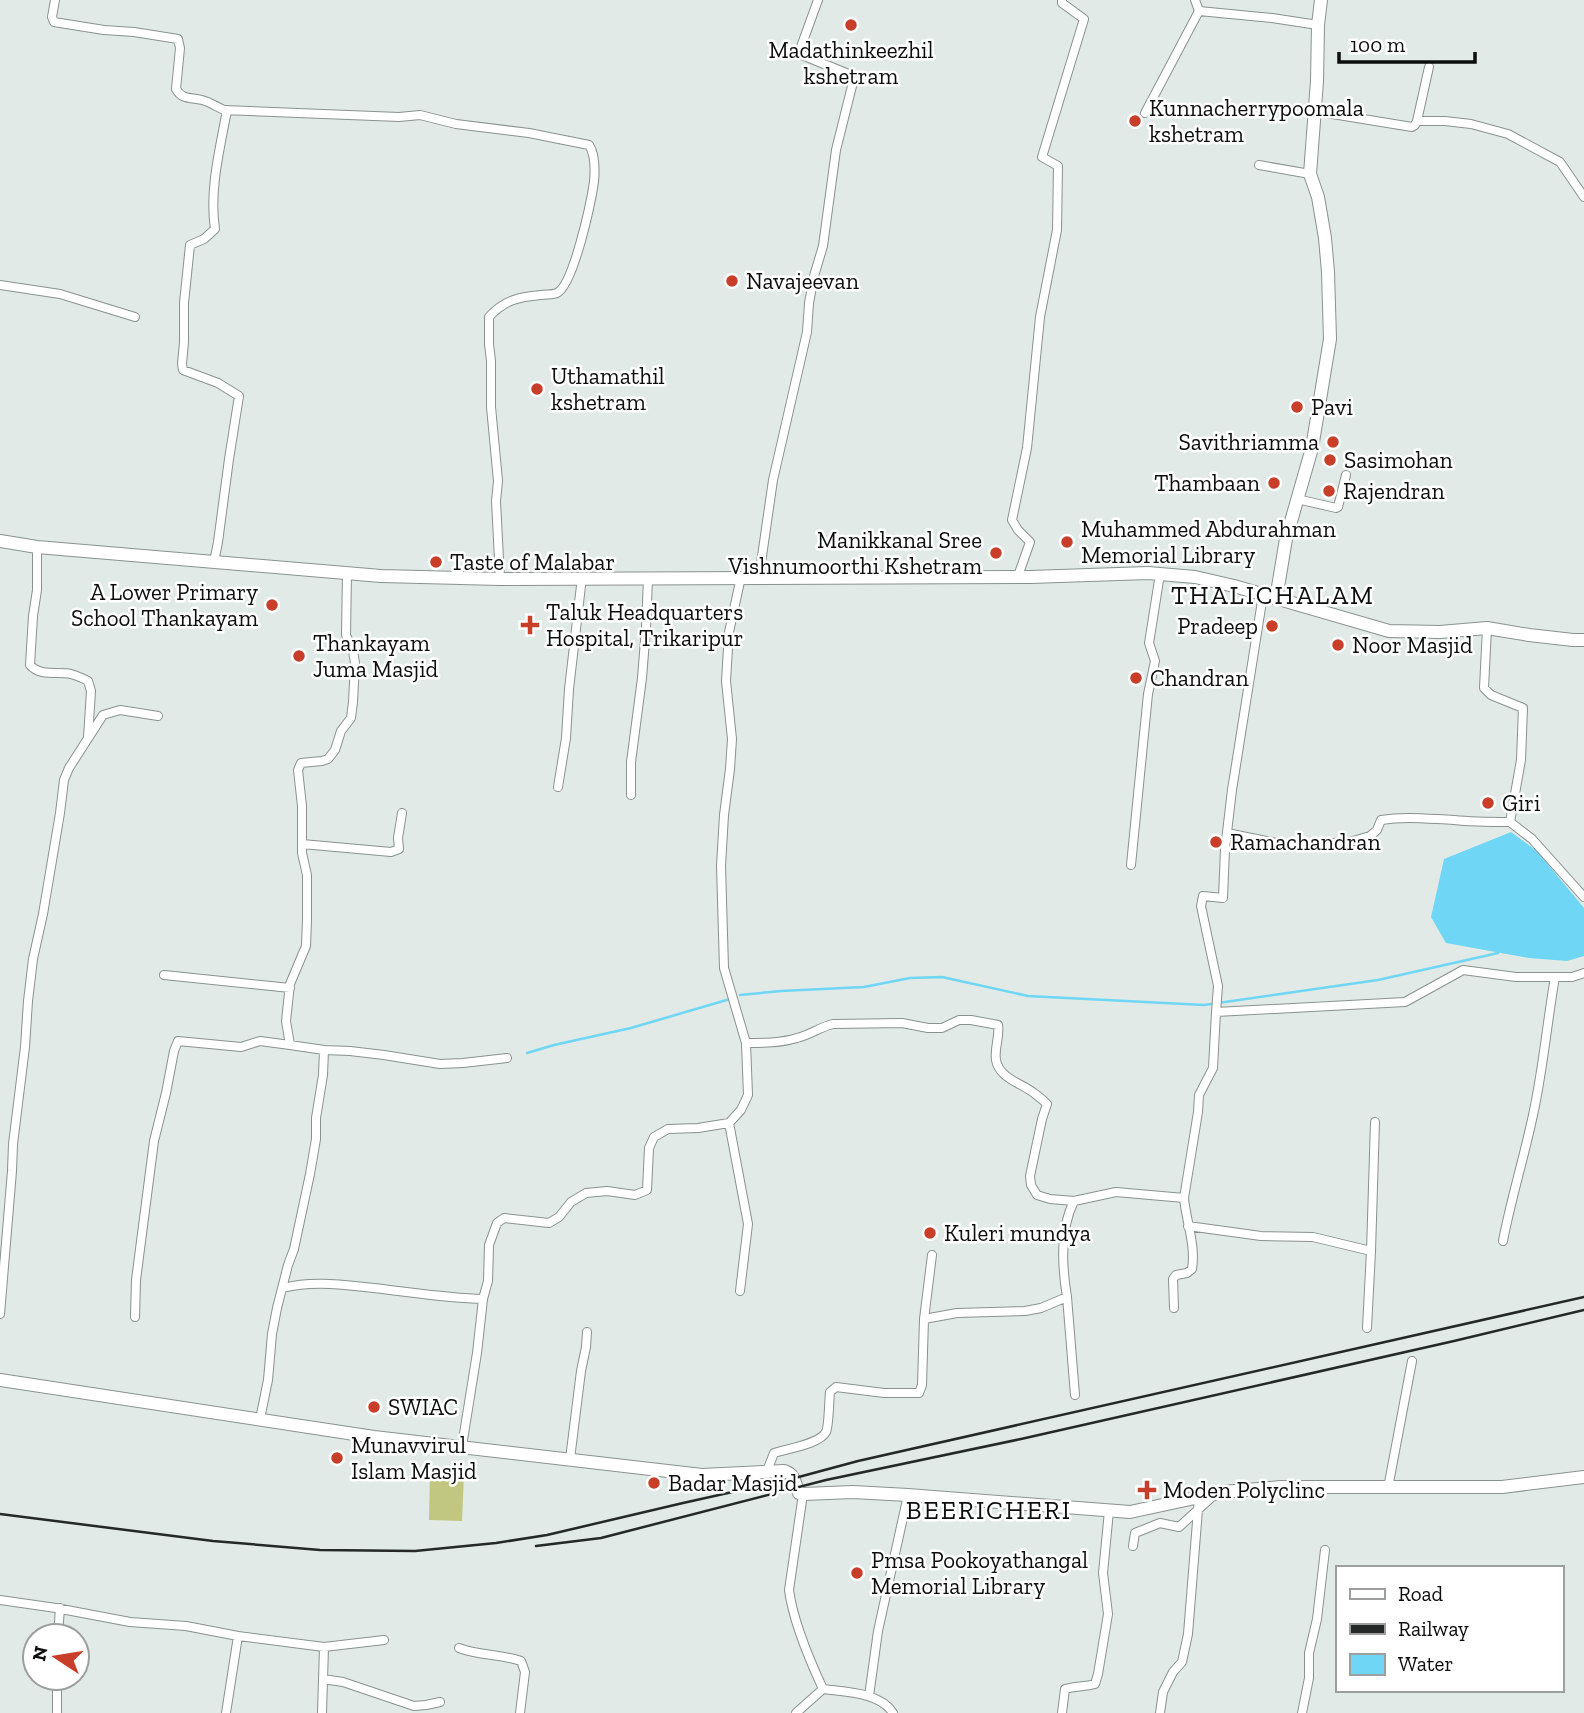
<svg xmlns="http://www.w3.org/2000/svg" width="1584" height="1713" font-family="'Zilla Slab',serif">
	<rect width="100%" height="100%" fill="#e1eae6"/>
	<path fill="#c1c780" d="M430 1473 464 1474 462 1521 429 1520Z"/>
	<path fill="#6fd6f6" d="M1511 832 1537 851 1584 908V956L1567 961 1529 958 1446 943 1431 917 1444 859Z"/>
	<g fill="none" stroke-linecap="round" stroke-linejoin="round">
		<path stroke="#6fd6f6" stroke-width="2.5" d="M740 995 781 991 864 987 910 978 942 977 1028 996 1204 1005 1378 980 1498 953
			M527 1053 554 1045 631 1028 730 999"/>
		<defs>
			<path id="minor" d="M55 0 52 17 54 22 104 30 134 32 178 39 180 48 176 89C182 100 191 97 202 100 210 102 217 107 224 110L399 117 420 115 456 124 529 133 589 145C595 154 595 171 594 182 591 202 574 284 557 293 553 295 546 294 541 295 519 297 504 300 489 317V344L491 361V407L498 481 496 501 500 579
				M1195 0 1199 11
				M1199 11 1272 18 1318 25
				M1314 111 1412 127 1415 125 1417 121 1429 67
				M1145 113 1199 11
				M1417 121H1445L1471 124 1508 134 1560 162 1584 197
				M1259 165 1310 174
				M0 285 60 294 135 317
				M1297 499 1336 508 1338 507 1346 475
				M37 547V590L33 616 30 665C41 677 57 671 71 674 77 676 83 678 88 681L91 691 88 737
				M214 562 218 542 229 459 239 396 218 383 183 370 182 364 184 342V303L190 245 204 239 215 229C209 190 220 149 227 110
				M1018 576 1030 542 1018 530 1012 520 1027 448 1040 317 1057 230 1058 166 1042 157 1084 19 1062 3V0
				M759 577 773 480 807 332 809 303 814 276 823 246 836 150 854 78 851 75 802 55 800 51 802 44 818 0
				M1487 628 1484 688 1491 695 1523 708 1521 760 1510 822 1532 839 1584 897
				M558 787 566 738 569 689 582 577
				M631 795V762L642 678 646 628 648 578
				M1227 833 1296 847 1353 841 1370 836 1377 830 1381 820C1406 816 1429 819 1454 820 1473 822 1491 822 1510 822
				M302 844 391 852 399 849 398 838 402 813
				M1131 865 1148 694 1155 661 1149 643 1160 574
				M164 975 290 988
				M1216 1012 1218 986 1201 906 1203 896 1223 898 1225 849 1232 790 1263 595
				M746 1043C763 1043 781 1043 797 1038 810 1035 820 1027 833 1024L902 1023 928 1028H942L959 1020H971L998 1025C1000 1037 994 1048 996 1060 999 1078 1021 1083 1034 1093 1038 1096 1043 1100 1047 1104L1042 1119 1030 1176 1031 1185 1037 1195 1050 1199 1074 1201
				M324 1050 350 1051 384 1055 440 1064 463 1063 507 1058
				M729 1123 748 1224 740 1291
				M1188 1226 1261 1236 1313 1237 1371 1251 1367 1328
				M1503 1241C1511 1199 1524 1158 1533 1115 1543 1070 1547 1023 1555 977
				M1371 1251 1375 1122
				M283 1288C310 1281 336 1284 364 1287 404 1291 443 1298 483 1299
				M1067 1297 1075 1395
				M1174 1308 1173 1279 1176 1275 1187 1273 1192 1269C1196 1245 1186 1221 1184 1198
				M0 1314 12 1171 13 1144 25 1047 28 1001 33 959 43 914 60 813 64 780 69 768 103 715 120 710 158 716
				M135 1317 136 1280 154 1141 166 1093 174 1051 178 1041 241 1047 260 1041 290 1045
				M924 1319 932 1255
				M260 1419 268 1380 272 1334 277 1308 288 1265 294 1249 310 1174 316 1139V1118L323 1075 324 1050 290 1045 286 1021 290 984 306 946 307 919V875L302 853V806L298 770 301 763 322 761 328 759 335 750 341 731 351 718 353 702 355 663 353 651 346 635 347 573
				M462 1446 477 1353 483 1299 488 1281 489 1245 497 1223 504 1218 549 1223 559 1217 571 1202 586 1193 607 1191 635 1195 647 1190 649 1148 654 1137 668 1129 698 1128 729 1123 741 1110 748 1095 746 1043 724 968 721 866 724 815 730 769 732 739 726 681 729 632 741 577
				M570 1459 581 1371 586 1347 587 1332
				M767 1471 774 1453C786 1449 820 1444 826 1432 829 1426 829 1400 830 1392L836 1387 884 1393H919L922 1385 924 1319 957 1313 1025 1311 1041 1308 1067 1297C1062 1267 1060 1229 1074 1201L1116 1192 1184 1198 1198 1112 1199 1095 1213 1068 1216 1012 1405 1002 1463 970 1516 977H1572L1584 973
				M1388 1488 1412 1361
				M803 1494 789 1590C793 1621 810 1661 823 1689
				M1133 1546 1135 1533 1160 1523 1179 1527 1213 1496
				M0 1600 56 1608 130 1622 186 1626 238 1636
				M58 1636 60 1608
				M459 1648C480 1656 501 1654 521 1661L525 1672 520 1713
				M323 1679 343 1682 414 1706 426 1705 440 1702
				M869 1696 878 1631 908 1495
				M57 1713V1678
				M226 1713 238 1636 324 1647 384 1640
				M322 1713 324 1647
				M796 1713 823 1689C845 1692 880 1692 893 1713
				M1062 1713 1065 1689C1075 1686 1084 1687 1095 1684L1098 1674 1108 1614 1103 1573 1109 1511
				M1160 1713 1163 1692 1173 1672 1182 1662 1188 1634 1199 1497
				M1302 1713 1309 1678V1653L1317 1619 1325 1550"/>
			<path id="secondary" d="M0 541 37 547 381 576 500 579 1030 577 1148 573 1195 577 1234 586 1389 631 1440 632 1487 628 1529 635 1573 640H1584
				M1276 599 1286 539 1312 448 1330 339 1328 272 1325 238 1318 197 1310 174 1317 81 1318 25 1321 0
				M0 1380 374 1437 702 1475 784 1471C796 1475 794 1483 799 1493L803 1494 853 1492 908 1495 1130 1512 1223 1492 1281 1487H1502L1584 1477"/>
		</defs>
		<use href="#minor" stroke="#8a928f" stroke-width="10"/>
		<use href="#secondary" stroke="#8a928f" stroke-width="14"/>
		<use href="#minor" stroke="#fff" stroke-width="8"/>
		<use href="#secondary" stroke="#fff" stroke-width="12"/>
		<path stroke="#242826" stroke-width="2.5" d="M0 1514 213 1541 320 1550 415 1551 496 1543 547 1535 683 1503 795 1478 858 1461 1584 1297
			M536 1546 601 1538 826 1480 1021 1439 1454 1341 1584 1310"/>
	</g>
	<g fill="#c93e28" stroke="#fff" stroke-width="2.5">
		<circle cx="851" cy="25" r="7"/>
		<circle cx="1135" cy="121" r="7"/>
		<circle cx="732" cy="281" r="7"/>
		<circle cx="537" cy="389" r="7"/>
		<circle cx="1297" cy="407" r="7"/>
		<circle cx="1333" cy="442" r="7"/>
		<circle cx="1330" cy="460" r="7"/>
		<circle cx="1274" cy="483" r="7"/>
		<circle cx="1329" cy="491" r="7"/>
		<circle cx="1067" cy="542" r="7"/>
		<circle cx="996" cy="553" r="7"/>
		<circle cx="436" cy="562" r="7"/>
		<circle cx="272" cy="605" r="7"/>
		<path d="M526.5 614.5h7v7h7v7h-7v7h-7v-7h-7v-7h7z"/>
		<circle cx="1272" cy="626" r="7"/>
		<circle cx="1338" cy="645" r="7"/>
		<circle cx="299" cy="656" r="7"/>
		<circle cx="1136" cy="678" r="7"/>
		<circle cx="1488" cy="803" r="7"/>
		<circle cx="1216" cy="842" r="7"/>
		<circle cx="930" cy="1233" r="7"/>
		<circle cx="374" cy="1407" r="7"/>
		<circle cx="337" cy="1458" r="7"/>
		<circle cx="654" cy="1483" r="7"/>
		<path d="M1143.5 1479.5h7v7h7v7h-7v7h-7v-7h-7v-7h7z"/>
		<circle cx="857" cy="1573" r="7"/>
	</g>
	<g text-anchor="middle" stroke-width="5" stroke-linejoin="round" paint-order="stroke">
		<g font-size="23" fill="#0b0e0d" stroke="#fff" text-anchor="start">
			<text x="851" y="58" text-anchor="middle">Madathinkeezhil<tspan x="851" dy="26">kshetram</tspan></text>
			<text x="1149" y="116">Kunnacherrypoomala<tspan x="1149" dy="26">kshetram</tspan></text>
			<text x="746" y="289">Navajeevan</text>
			<text x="551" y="384">Uthamathil<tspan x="551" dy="26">kshetram</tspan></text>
			<text x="1311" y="415">Pavi</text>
			<text x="1319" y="450" text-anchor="end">Savithriamma</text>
			<text x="1344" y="468">Sasimohan</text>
			<text x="1260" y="491" text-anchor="end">Thambaan</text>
			<text x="1343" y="499">Rajendran</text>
			<text x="1081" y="537">Muhammed Abdurahman<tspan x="1081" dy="26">Memorial Library</tspan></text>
			<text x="982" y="548" text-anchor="end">Manikkanal Sree<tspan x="982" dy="26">Vishnumoorthi Kshetram</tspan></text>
			<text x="450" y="570">Taste of Malabar</text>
			<text x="258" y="600" text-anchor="end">A Lower Primary<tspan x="258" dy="26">School Thankayam</tspan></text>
			<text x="546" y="620">Taluk Headquarters<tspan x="546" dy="26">Hospital, Trikaripur</tspan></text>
			<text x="1258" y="634" text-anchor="end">Pradeep</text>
			<text x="313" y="651">Thankayam<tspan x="313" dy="26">Juma Masjid</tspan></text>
			<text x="1352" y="653">Noor Masjid</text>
			<text x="1150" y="686">Chandran</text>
			<text x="1502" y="811">Giri</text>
			<text x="1230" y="850">Ramachandran</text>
			<text x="944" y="1241">Kuleri mundya</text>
			<text x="388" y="1415">SWIAC</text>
			<text x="351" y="1453">Munavvirul<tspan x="351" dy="26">Islam Masjid</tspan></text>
			<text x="668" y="1491">Badar Masjid</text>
			<text x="1163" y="1498">Moden Polyclinc</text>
			<text x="871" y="1568">Pmsa Pookoyathangal<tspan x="871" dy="26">Memorial Library</tspan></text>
		</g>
		<g font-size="26" letter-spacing="2" fill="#0b0e0d" stroke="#fff">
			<text x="1273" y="604">THALICHALAM</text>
			<text x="989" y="1519">BEERICHERI</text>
		</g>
	</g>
	<rect x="1336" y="1566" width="228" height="126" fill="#ffffff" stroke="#9d9f9e" stroke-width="2"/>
	<rect x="1350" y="1589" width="35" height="10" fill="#ffffff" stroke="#9d9f9e" stroke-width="2"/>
	<text x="1398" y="1601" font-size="21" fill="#0b0e0d">Road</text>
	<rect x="1350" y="1624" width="35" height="10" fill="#242826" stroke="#9d9f9e" stroke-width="2"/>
	<text x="1398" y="1636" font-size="21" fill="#0b0e0d">Railway</text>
	<rect x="1350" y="1654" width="35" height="21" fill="#6fd6f6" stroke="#9d9f9e" stroke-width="2"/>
	<text x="1398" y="1671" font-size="21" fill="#0b0e0d">Water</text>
	<g transform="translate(56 1657) rotate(282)"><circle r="33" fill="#ffffff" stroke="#9d9f9e" stroke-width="2"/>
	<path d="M0-5L12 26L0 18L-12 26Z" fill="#c93e28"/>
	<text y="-10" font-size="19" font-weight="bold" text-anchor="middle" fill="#0b0e0d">N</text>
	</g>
	<path d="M1339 52v10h136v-10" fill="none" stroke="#0b0e0d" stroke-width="3.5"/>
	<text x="1350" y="52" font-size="21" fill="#0b0e0d" stroke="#ffffff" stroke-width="5" paint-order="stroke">100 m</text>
</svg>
